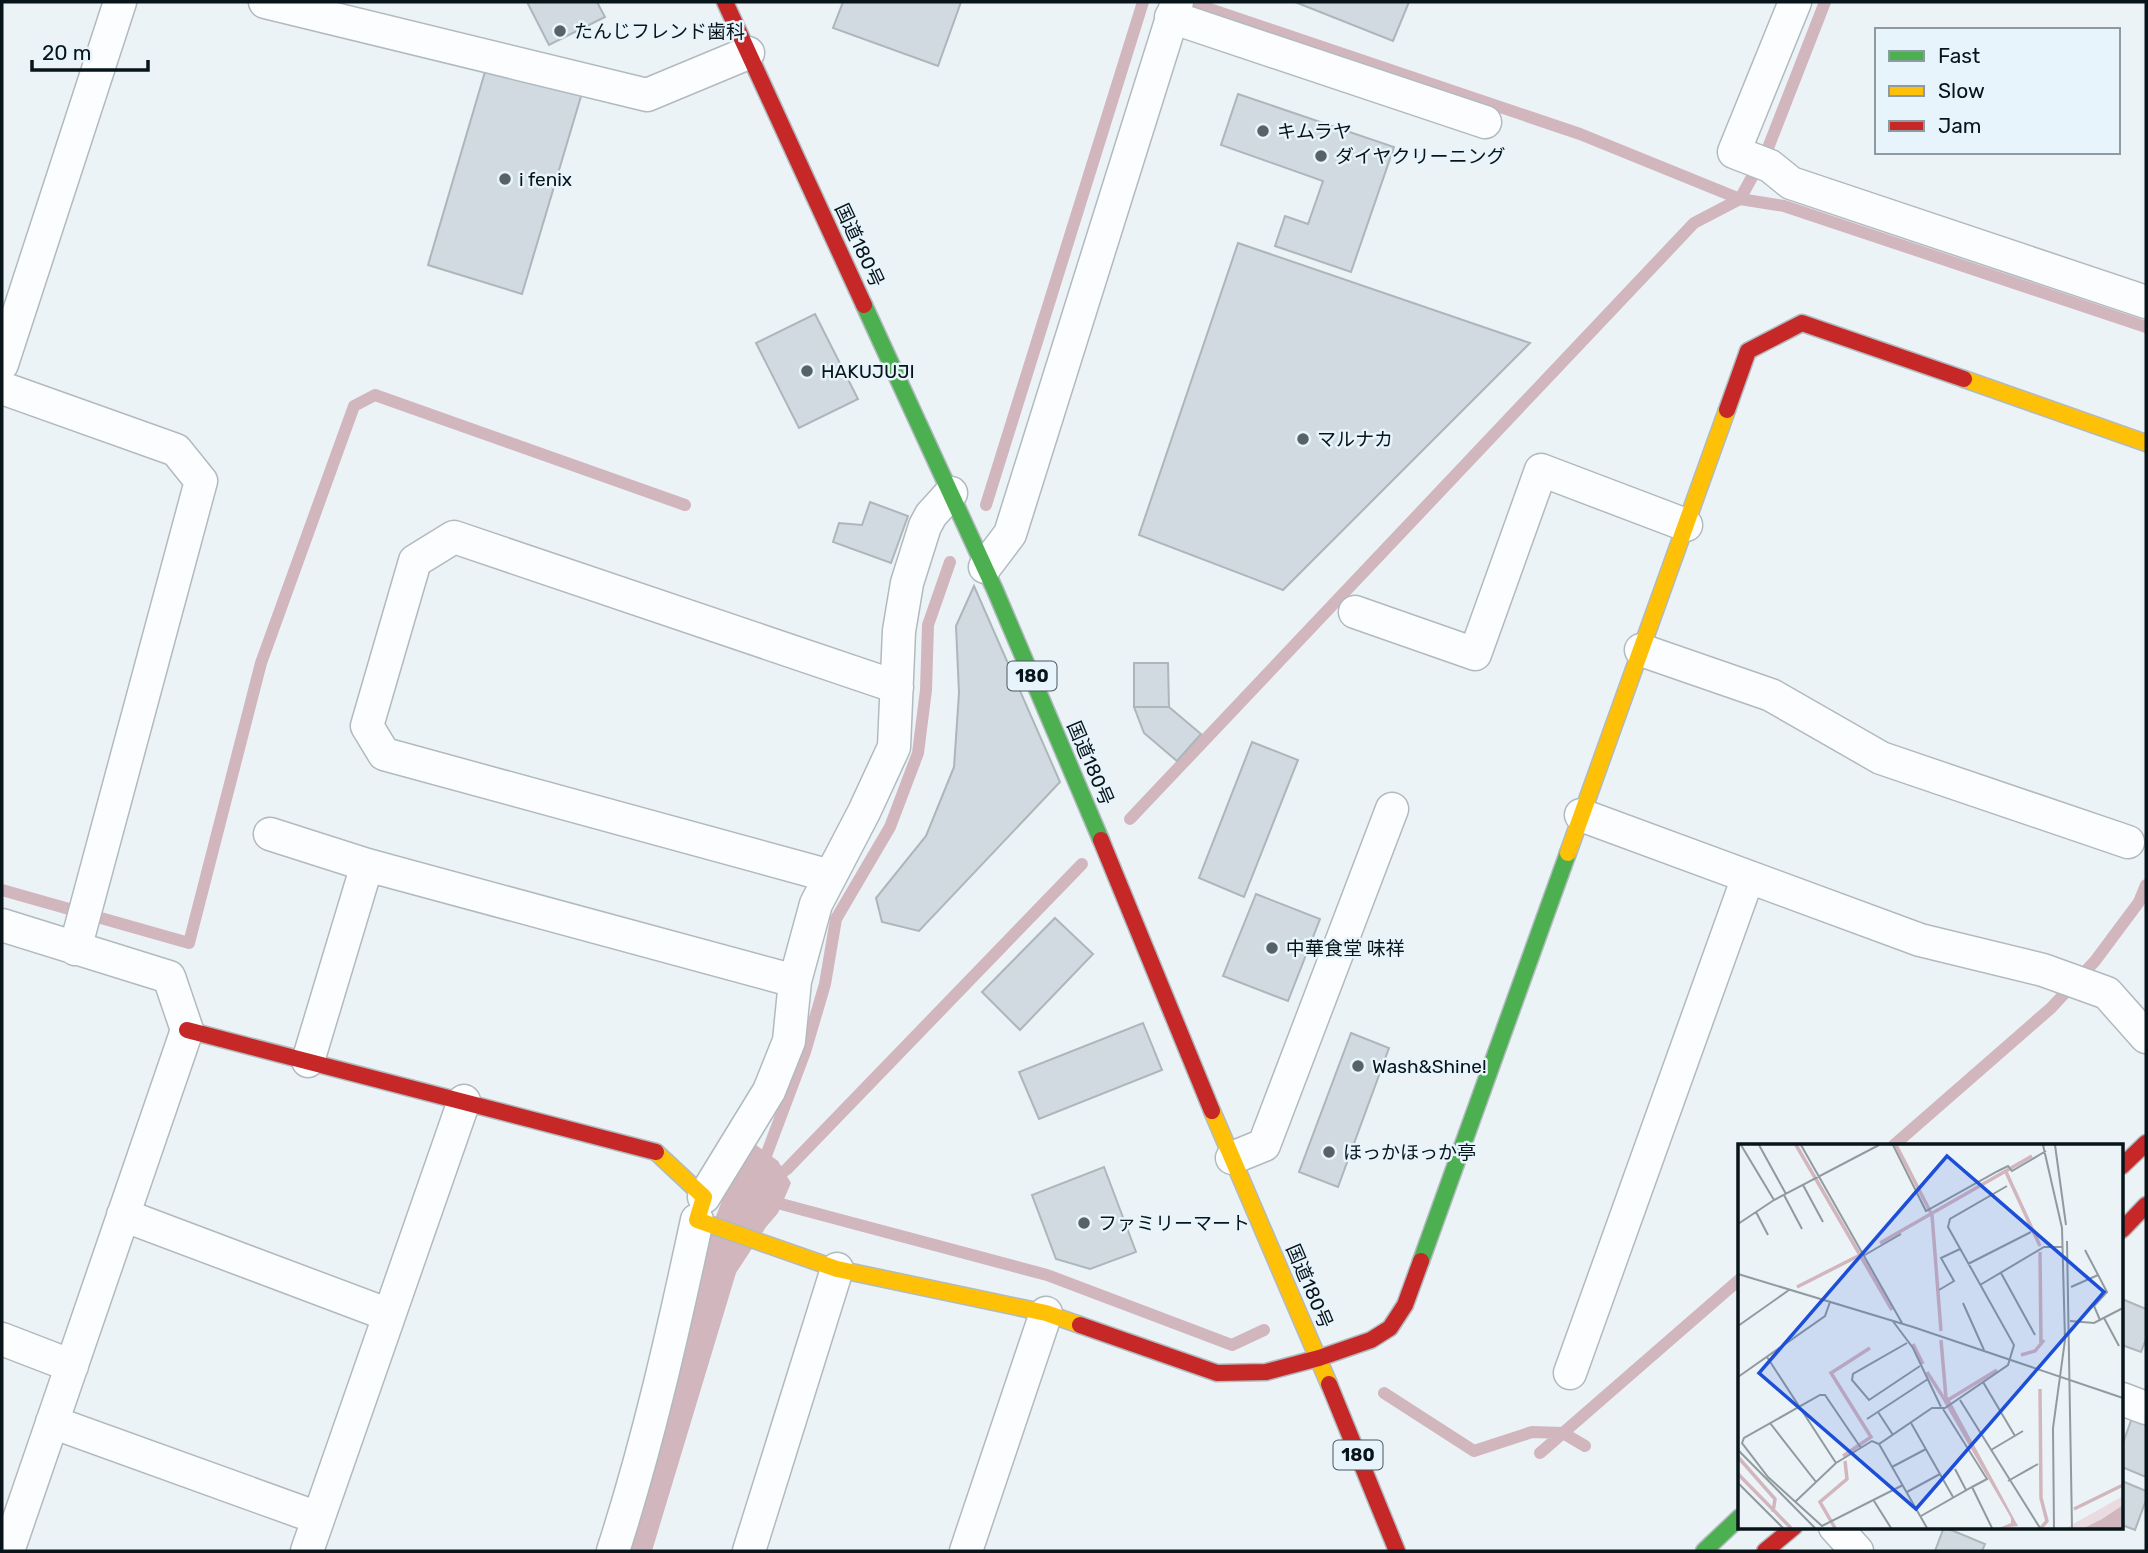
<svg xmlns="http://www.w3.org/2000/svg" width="2148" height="1553" font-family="Rubik,'Noto Sans JP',sans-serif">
	<rect width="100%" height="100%" fill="#ecf3f7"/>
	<path fill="#d2b6be" d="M756 1145 778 1161 791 1183 778 1213 766 1227 736 1273 652 1551H623L705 1244 734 1170Z"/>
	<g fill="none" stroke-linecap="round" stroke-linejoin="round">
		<path stroke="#d2b6be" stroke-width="12" d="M1189 2 1580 134 1740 199 1784 206 2146 327
			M986 505 1143 2
			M1130 819 1694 223 1740 199 1768 148 1825 2
			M2 890 189 943 261 663 354 406 375 395 685 505
			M1894 1145 2051 1008 2095 961 2139 902 2146 885
			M761 1169 805 1052 825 984 836 919 890 827 918 753 926 690 928 625 950 562
			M771 1181 787 1169 1082 864
			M766 1200 1047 1275 1232 1345 1264 1330
			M1384 1393 1474 1451 1532 1432 1563 1433 1585 1446
			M1540 1453 1740 1279"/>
	</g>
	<path fill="#d1dae0" stroke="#adb6bb" stroke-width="2" d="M527 2H597L605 17 549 45Z
		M843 2H961L938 66 833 28Z
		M1295 2H1409L1393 41Z
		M487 65 582 93 522 294 428 265Z
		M1238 94 1394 147 1351 272 1275 246 1285 216 1308 224 1323 181 1221 145Z
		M1238 243 1530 343 1283 590 1139 535Z
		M815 314 858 399 799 428 756 343Z
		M870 502 908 516 891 563 833 542 839 523 862 525Z
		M974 586 1060 782 919 931 882 922 876 898 926 836 954 767 959 693 956 626Z
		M1134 663H1168L1169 707H1134Z
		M1134 707H1169L1201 734 1177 761 1144 733Z
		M1252 742 1298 760 1244 897 1199 878Z
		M1256 894 1320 919 1288 1001 1223 976Z
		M1055 918 1093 954 1020 1030 982 992Z
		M1143 1023 1162 1070 1039 1119 1019 1072Z
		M1351 1033 1389 1048 1338 1187 1299 1172Z
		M1104 1167 1136 1252 1090 1269 1056 1259 1032 1195Z
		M2122 1299 2146 1309V1339L2141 1352 2122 1345Z
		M2133 1415 2146 1420V1477L2122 1467V1446Z
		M2122 1481 2146 1491V1500L2135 1530 2122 1525Z
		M1944 1527 1985 1544 1982 1551H1935Z"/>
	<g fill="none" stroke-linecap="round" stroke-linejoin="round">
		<defs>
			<path id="street" d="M265 2 647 95 748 53
				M1795 2 1734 152 1770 166 1791 183 2146 302
				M1171 17 1485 122
				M2 364 120 2
				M2 388 176 450 201 481 75 949
				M985 567 1010 534 1177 2
				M1355 612 1475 654 1541 470 1686 525
				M1641 650 1771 695 1881 758 2128 842
				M1581 815 1920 940 2043 970 2107 993 2146 1037
				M270 834 367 865 795 981
				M830 876 384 754 367 726 415 561 454 537 897 687
				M2 925 169 977 187 1030 8 1551
				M308 1061 367 865
				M1232 1158 1264 1145 1392 809
				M704 1197 769 1091 789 1041 795 981 816 904 864 812 894 747 899 631 907 583 925 526 931 515 951 493
				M123 1215 389 1315
				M2 1339 72 1366
				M1570 1373 1748 877
				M2122 1399 2146 1408
				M52 1422 318 1518
				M1835 1527 1857 1551
				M307 1551 464 1101
				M613 1551C648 1443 673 1332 697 1220
				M749 1551 837 1269
				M966 1551 1046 1313"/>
			<path id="fast" d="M864 305 995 590 1101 840
				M1421 1261 1568 853
				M1704 1551 1740 1517"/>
			<path id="slow" d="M1964 379 2146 443
				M1568 853 1727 410
				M1212 1111 1329 1384
				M656 1152 704 1197 697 1220 837 1269 1046 1313 1080 1325"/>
			<path id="jam" d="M725 2 864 305
				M1727 410 1748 351 1802 323 1964 379
				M1101 840 1212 1111
				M187 1030 656 1152
				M2122 1166 2146 1143
				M2122 1230 2146 1205
				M1080 1325 1217 1373 1266 1372 1319 1358 1371 1340 1390 1328 1405 1305 1421 1261
				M1329 1384 1397 1551
				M1765 1551 1794 1527"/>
		</defs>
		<use href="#street" stroke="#b1babf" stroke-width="35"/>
		<use href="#fast" stroke="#b1babf" stroke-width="19"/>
		<use href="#slow" stroke="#b1babf" stroke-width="19"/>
		<use href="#jam" stroke="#b1babf" stroke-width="19"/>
		<use href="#street" stroke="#fcfdfe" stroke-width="32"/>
		<use href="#fast" stroke="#4caf50" stroke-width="16"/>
		<use href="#slow" stroke="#ffc107" stroke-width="16"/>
		<use href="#jam" stroke="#c62828" stroke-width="16"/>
	</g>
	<g fill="#576267" stroke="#e7f4fc" stroke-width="2.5">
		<circle cx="560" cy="31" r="7"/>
		<circle cx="1263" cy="131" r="7"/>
		<circle cx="1321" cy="156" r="7"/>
		<circle cx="505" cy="179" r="7"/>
		<circle cx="807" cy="371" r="7"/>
		<circle cx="1303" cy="439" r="7"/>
		<circle cx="1272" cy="948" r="7"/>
		<circle cx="1358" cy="1066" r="7"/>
		<circle cx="1329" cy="1152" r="7"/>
		<circle cx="1084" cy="1223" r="7"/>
	</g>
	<g text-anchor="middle" stroke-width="5" stroke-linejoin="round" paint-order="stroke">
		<g fill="#e7f4fc" stroke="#4a575e" stroke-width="2">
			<rect x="1007.5" y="661.5" width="49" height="29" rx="5"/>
			<rect x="1333.5" y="1440.5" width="49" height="29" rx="5"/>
		</g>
		<g font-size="18" font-weight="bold" fill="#07141a">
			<text x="1032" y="682">180</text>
			<text x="1358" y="1461">180</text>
		</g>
		<g font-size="19" fill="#07141a" stroke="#e7f4fc" text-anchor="start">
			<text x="574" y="38">たんじフレンド歯科</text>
			<text x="1277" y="138">キムラヤ</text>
			<text x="1335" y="163">ダイヤクリーニング</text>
			<text x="519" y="186">i fenix</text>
			<text x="821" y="378">HAKUJUJI</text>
			<text x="1317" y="446">マルナカ</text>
			<text x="1286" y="955">中華食堂 味祥</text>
			<text x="1372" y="1073">Wash&amp;Shine!</text>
			<text x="1343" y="1159">ほっかほっか亭</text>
			<text x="1098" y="1230">ファミリーマート</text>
		</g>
		<g font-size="19" fill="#07141a" stroke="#e7f4fc">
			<text transform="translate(860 245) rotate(65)" y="7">国道180号</text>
			<text transform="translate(1091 763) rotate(67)" y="7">国道180号</text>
			<text transform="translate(1310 1286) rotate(67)" y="7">国道180号</text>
		</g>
	</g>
	<g transform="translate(1738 1144)">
		<rect width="385" height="385" fill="#ecf3f7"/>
		<path d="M385 352V361L364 375 346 384H328Z" fill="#eadbe0"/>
		<path d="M203 253H210L280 382 261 384 273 379V374ZM385 361V384H346L364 375Z" fill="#d2b6be"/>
		<path fill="none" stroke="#d2b6be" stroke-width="3.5" d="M58 1 154 166M158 1 194 71 203 187M268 28 302 102M142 99 294 12M302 108 303 201M59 143 122 111M203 196 208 254M175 200 185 220M283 211 297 207 306 196M189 228 205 253M302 245 303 354 309 377 303 384M210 256 259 226M105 312 133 293 93 229 132 204M0 313 37 355 35 368M0 330 53 384M336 365 385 341M97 384 82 358 109 335 107 317"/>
		<path fill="none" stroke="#909a9f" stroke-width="2" d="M3 1 36 56M21 1 48 50M63 1 164 179M155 1 188 67 260 27 270 22 274 27 308 7M305 1 324 84 327 196 315 284 316 384M317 1 328 81M65 41 85 78M46 51 64 85M18 68 30 91M0 80 36 56 141 1M329 97 334 384M347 106 369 148 356 162 362 176M125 112 163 90M230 120 293 88M263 129 297 191M0 130 175 183 385 254M242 141 306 103H324M333 143 360 131M201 146 216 137 203 114 222 105M225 159 246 206M366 174 381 202M154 176 175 204 203 263M332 177 356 179 385 164M0 182 51 146M169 199 115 230 114 236 131 256 182 222M29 213 98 319M0 233 87 172 92 158M245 238 277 292M222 256 302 384M205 265 249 335 234 343M140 268 155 291M129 275 190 235M32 279 78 338M173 279 215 353M141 300 189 384M123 304 87 251H82L6 294 4 299 30 333 84 382 165 341M0 306 77 384M253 306 285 287M154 323 188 305M217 325 228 346M270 337 300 320M0 339 45 384M169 348 202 330M136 357 153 384M57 358 98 319 134 297 141 300 194 264H207L270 221 276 201 210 83 212 75 269 42M183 372 234 343 254 384"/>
		<path fill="#1d4ed8" fill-opacity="0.15" stroke="#1d4ed8" stroke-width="3.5" d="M209 12 366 148 178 365 21 229Z"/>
		<rect width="385" height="385" fill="none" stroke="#07141a" stroke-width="3.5"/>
	</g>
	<rect width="2148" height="1553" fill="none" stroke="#07141a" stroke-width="7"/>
	<rect x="1875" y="28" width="245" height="126" fill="#e7f4fc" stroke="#8d9aa2" stroke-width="2"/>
	<rect x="1889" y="51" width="35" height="10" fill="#4caf50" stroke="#8d9aa2" stroke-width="2"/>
	<text x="1938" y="63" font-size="21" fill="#07141a">Fast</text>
	<rect x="1889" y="86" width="35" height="10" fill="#ffc107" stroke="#8d9aa2" stroke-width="2"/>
	<text x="1938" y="98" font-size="21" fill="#07141a">Slow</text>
	<rect x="1889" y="121" width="35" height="10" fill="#c62828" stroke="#8d9aa2" stroke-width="2"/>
	<text x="1938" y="133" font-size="21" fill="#07141a">Jam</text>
	<path d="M32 60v10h116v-10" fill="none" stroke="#07141a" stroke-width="3.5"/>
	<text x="42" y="60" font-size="21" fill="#07141a" stroke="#e7f4fc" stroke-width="5" paint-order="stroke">20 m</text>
</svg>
